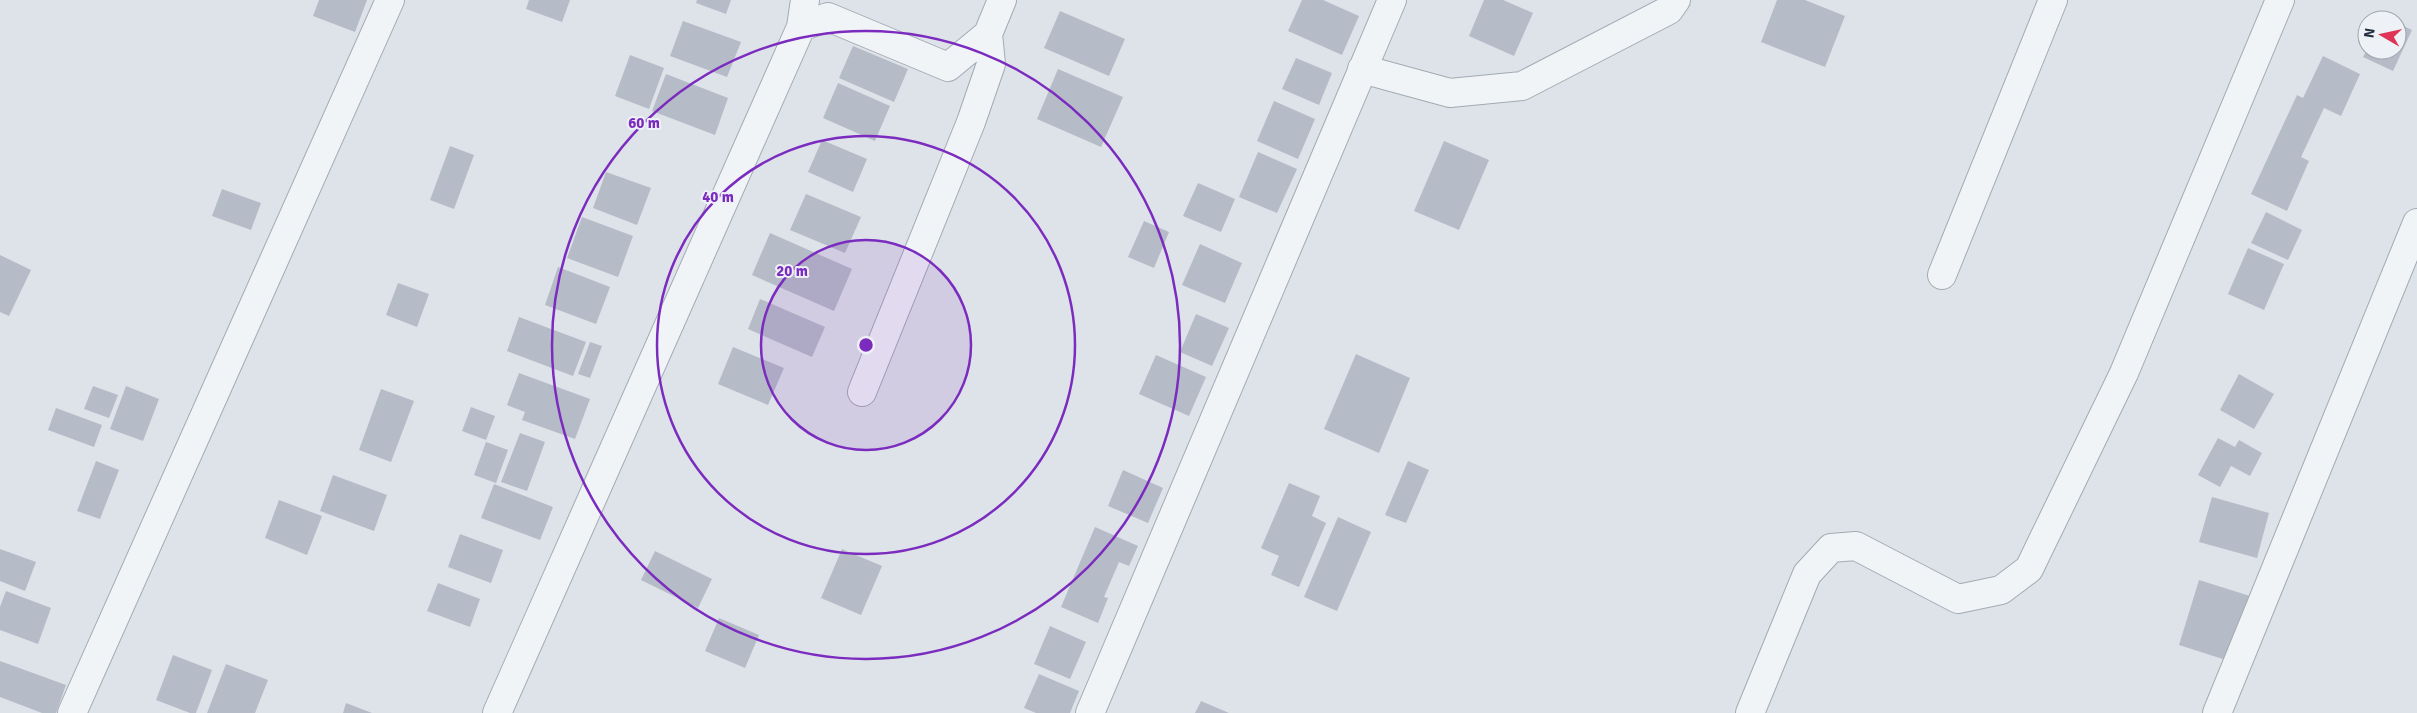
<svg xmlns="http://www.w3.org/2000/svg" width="2417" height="713" font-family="Signika,sans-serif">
	<rect width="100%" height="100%" fill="#dee3e9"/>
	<path fill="#b5bcc7" d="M319 0H367L355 32 313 16Z
		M529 0H570L562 22 526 9Z
		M697 0H731L726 14 696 3Z
		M1302 0H1323L1359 16 1342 55 1288 31Z
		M1484 0H1503L1533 13 1514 56 1469 36Z
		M1777 0H1805L1845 16 1825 67 1761 42Z
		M1060 11 1125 39 1109 76 1044 48Z
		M683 21 741 42 727 77 670 56Z
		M2397 23 2412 30 2393 71 2363 57 2367 50H2397Z
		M853 46 908 69 894 102 839 78Z
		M630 55 664 68 649 109 615 96Z
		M2323 56 2360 74 2341 116 2324 108 2301 157 2309 161 2287 211 2251 194 2297 95 2303 98Z
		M1296 58 1332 73 1319 105 1282 89Z
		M1058 69 1123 97 1101 147 1037 119Z
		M666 74 728 98 715 135 652 111Z
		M838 83 890 106 875 141 823 118Z
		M1274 101 1315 119 1298 159 1257 141Z
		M822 140 867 159 853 192 808 172Z
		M1444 141 1489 160 1459 230 1414 211Z
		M450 146 474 155 454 209 430 200Z
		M1258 152 1297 169 1277 213 1239 197Z
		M606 172 651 188 637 225 593 208Z
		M1198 183 1235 199 1221 232 1183 216Z
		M222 189 261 203 251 230 212 216Z
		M806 194 861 217 845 253 790 230Z
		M2266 212 2302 230 2288 260 2251 243Z
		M582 217 633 236 618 277 567 258Z
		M1144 221 1169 232 1154 268 1128 257Z
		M770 233 852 269 834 311 752 275Z
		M1200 244 1242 263 1225 303 1182 285Z
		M2248 248 2284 264 2264 310 2228 294Z
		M0 255 31 270 9 316 0 312Z
		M558 267 610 287 596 324 545 305Z
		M398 283 429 294 417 327 386 315Z
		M760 299 825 327 812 357 748 329Z
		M1196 314 1229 328 1212 366 1180 352Z
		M519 317 586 342 573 376 507 351Z
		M590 342 602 346 590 378 578 374Z
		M733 347 784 368 768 405 718 384Z
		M1356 354 1410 378 1379 453 1324 429Z
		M1156 355 1206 377 1189 416 1139 394Z
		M519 373 590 399 575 439 522 420 525 412 507 405Z
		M2239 374 2274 394 2254 429 2220 410Z
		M93 386 118 395 109 418 84 409Z
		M126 386 159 399 143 441 110 429Z
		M381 389 414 401 391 462 359 450Z
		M471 407 495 416 486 440 462 431Z
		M56 408 102 425 94 447 48 430Z
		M520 433 545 442 527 491 501 482Z
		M2218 438 2235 447 2239 440 2262 453 2250 476 2231 466 2220 487 2198 475Z
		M486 442 508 450 496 483 474 475Z
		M96 461 119 470 100 519 77 511Z
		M1408 461 1429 470 1406 523 1385 515Z
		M1123 470 1163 488 1148 523 1108 506Z
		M333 475 387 495 374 531 320 511Z
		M1289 483 1320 496 1312 516 1326 523 1299 587 1271 575 1279 556 1261 548Z
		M494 484 553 507 540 540 481 518Z
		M2212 497 2269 513 2257 558 2199 542Z
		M279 500 322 516 307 555 265 538Z
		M1338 517 1371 532 1337 611 1304 597Z
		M1095 527 1138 546 1129 566 1119 562 1104 597 1108 598 1098 623 1061 607Z
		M460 534 503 550 491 583 448 567Z
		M0 549 36 562 25 591 0 581Z
		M842 549 882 566 861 615 821 598Z
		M655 551 712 579 698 608 641 580Z
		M2199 580 2250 596 2229 661 2179 645Z
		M438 583 480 599 470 627 427 611Z
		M6 591 51 608 38 644 0 630V607Z
		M719 618 759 635 745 668 705 651Z
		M1050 626 1086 642 1070 679 1034 664Z
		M173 655 212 670 196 713H190L156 700Z
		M0 661 66 685 56 713H42L0 697Z
		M226 664 268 680 255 713H207Z
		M1039 674 1079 691 1070 713H1036L1024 708Z
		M1201 701 1229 713H1195Z
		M346 703 372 713H343Z"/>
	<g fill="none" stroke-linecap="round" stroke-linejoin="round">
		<defs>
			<path id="minor" d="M801 27 805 0
				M1362 69 1450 93 1522 86 1669 10 1676 0
				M1942 275 2053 0
				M862 392 971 122 991 64 988 34
				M72 713 390 0
				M497 713 801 27 828 17 948 67 988 34 1002 0
				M1090 713 1392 0
				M1750 713 1807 574 1831 548 1856 546 1958 599 2001 590 2029 569 2124 373 2280 0
				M2217 713 2417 223"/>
		</defs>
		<use href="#minor" stroke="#a3aab4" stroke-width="30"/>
		<use href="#minor" stroke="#f1f4f7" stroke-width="28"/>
	</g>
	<circle cx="866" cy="345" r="105" fill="#7b2cbf" fill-opacity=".12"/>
	<g fill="none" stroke="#7b2cbf" stroke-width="2.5">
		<circle cx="866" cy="345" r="105"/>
		<circle cx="866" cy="345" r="209"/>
		<circle cx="866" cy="345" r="314"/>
	</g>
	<circle cx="866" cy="345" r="8" fill="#7b2cbf" stroke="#eef2f7" stroke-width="2.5"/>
	<g font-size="15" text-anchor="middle" font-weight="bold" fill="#7b2cbf" stroke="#eef2f7" stroke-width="4" stroke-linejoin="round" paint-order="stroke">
		<text x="644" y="128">60 m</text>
		<text x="718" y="202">40 m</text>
		<text x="792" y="276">20 m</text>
	</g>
	<g transform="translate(2382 35) rotate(279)"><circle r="24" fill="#eef2f7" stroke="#9ea5af"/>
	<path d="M0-4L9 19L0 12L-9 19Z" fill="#dd3457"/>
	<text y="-8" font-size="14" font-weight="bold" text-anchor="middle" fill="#253142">N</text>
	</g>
</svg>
